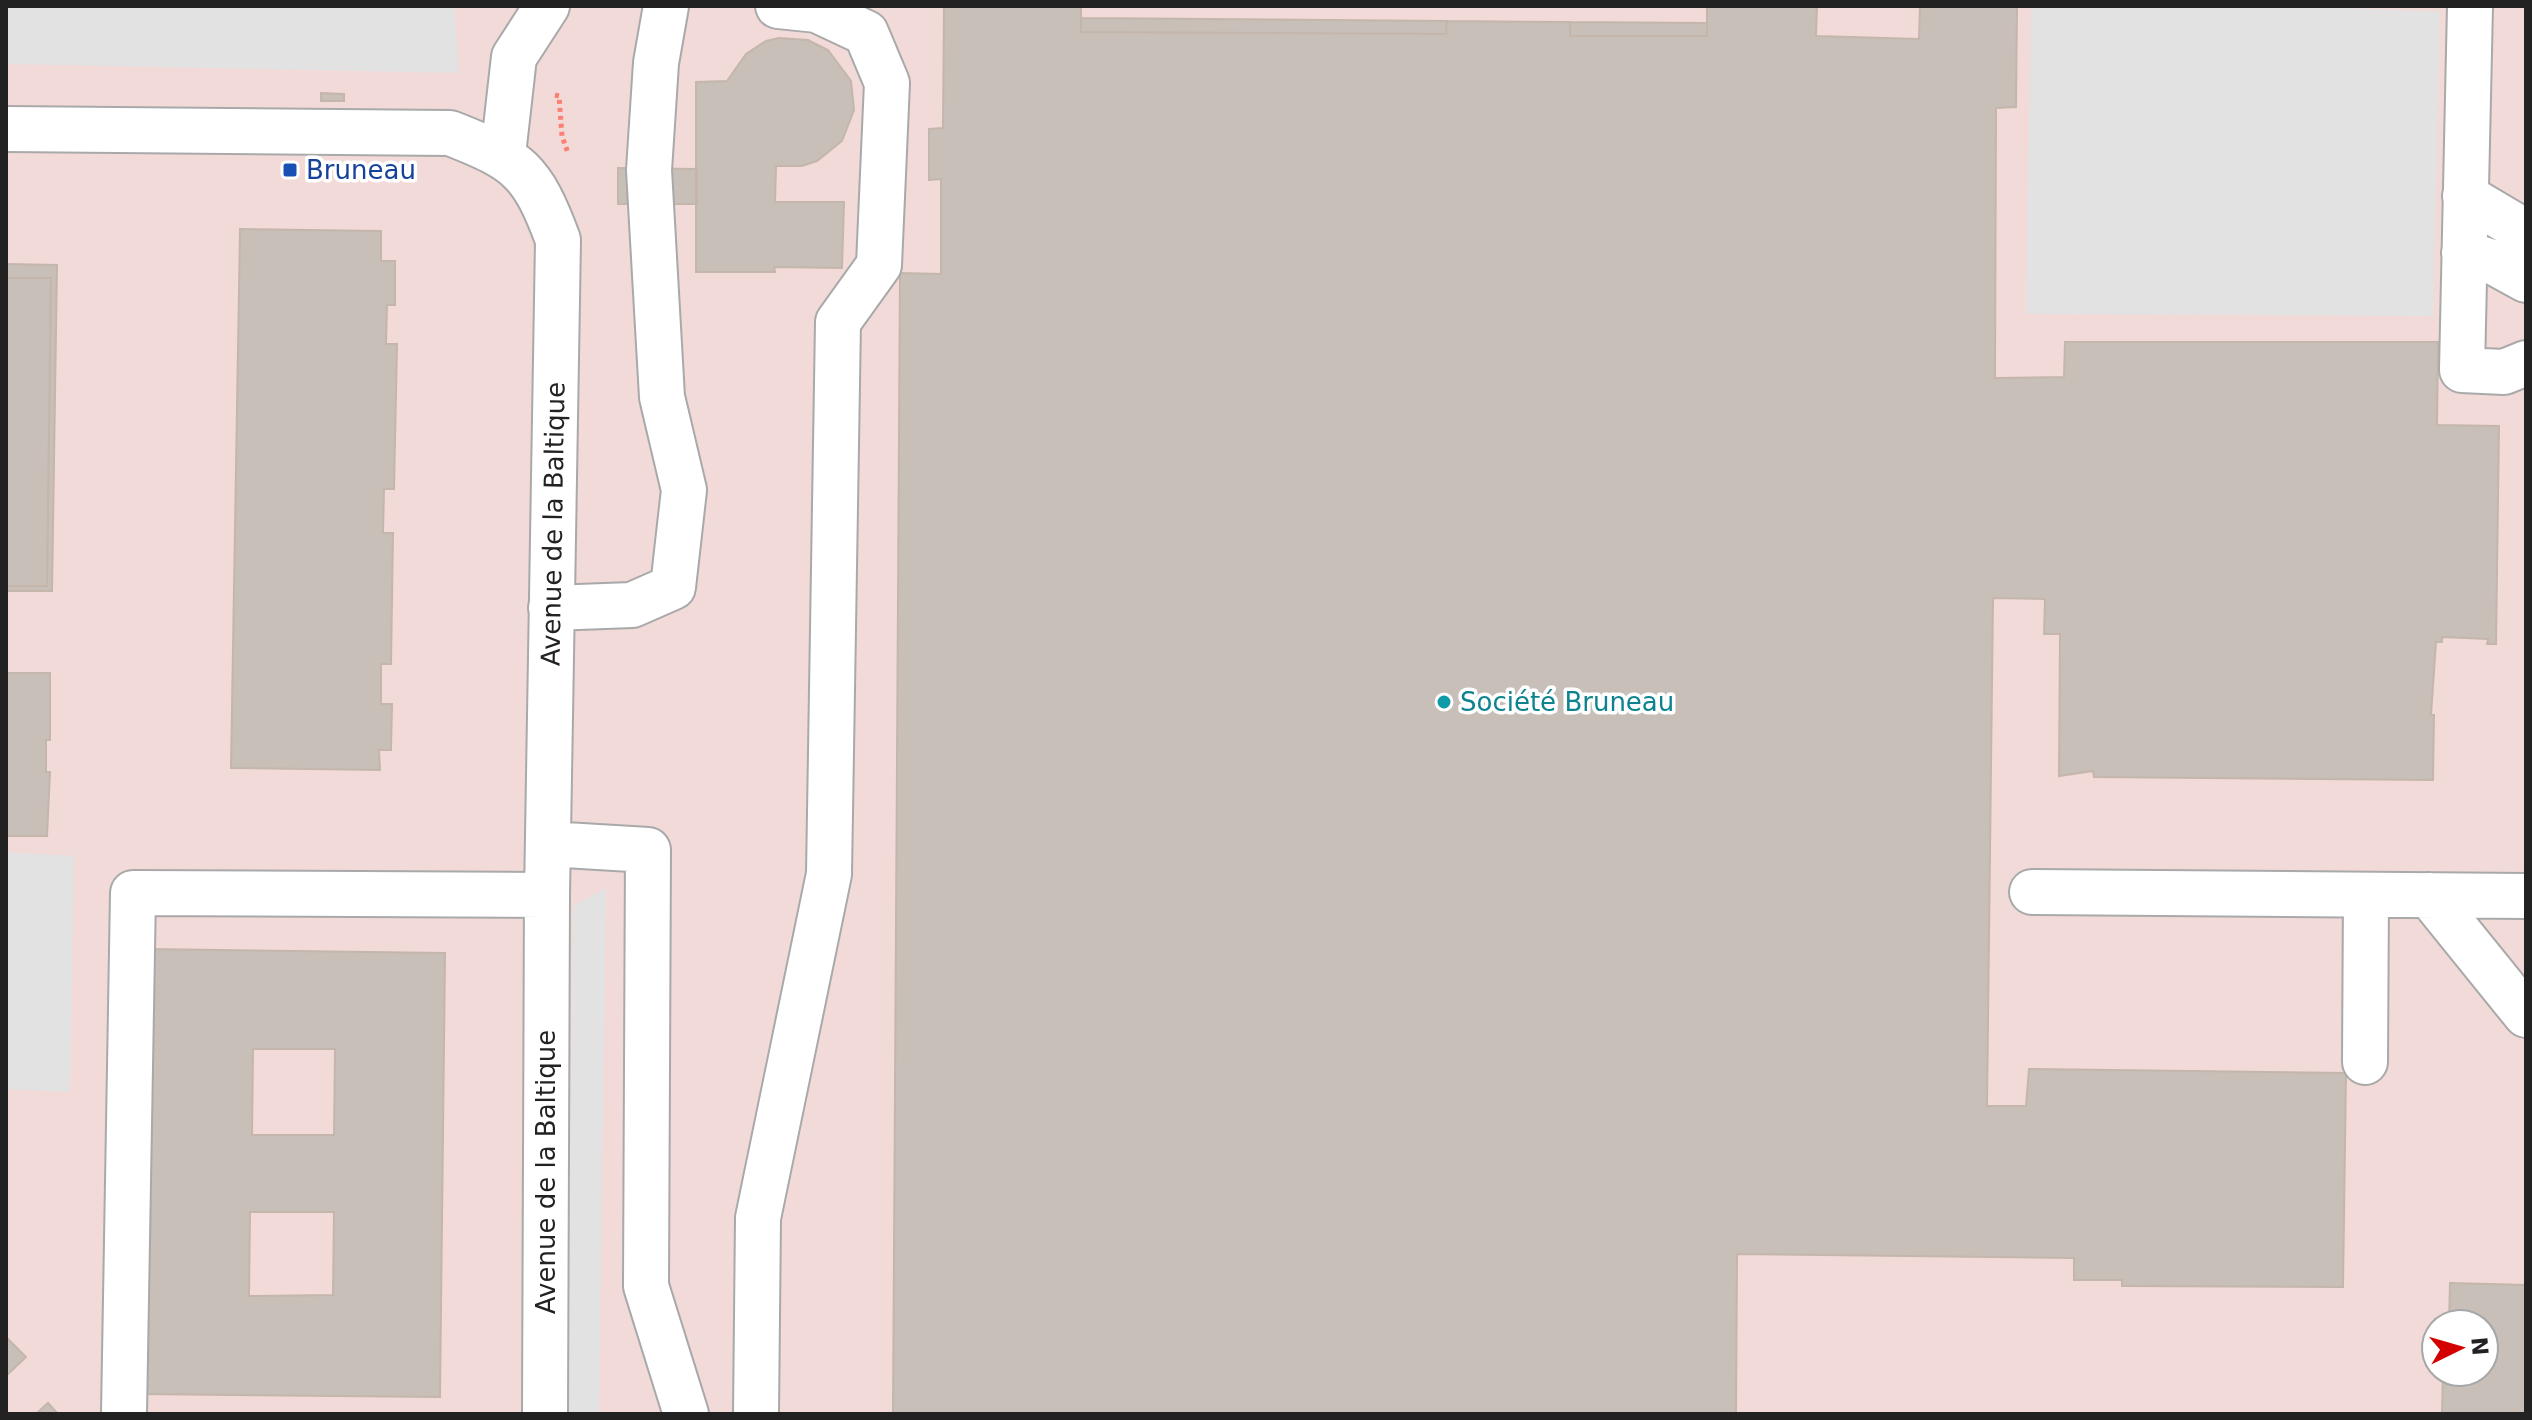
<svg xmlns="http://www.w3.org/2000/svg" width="2532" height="1420" font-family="'DejaVu Sans',sans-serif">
	<rect width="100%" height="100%" fill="#f2efe9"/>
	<path fill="#f2dad9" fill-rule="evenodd" d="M6 6H2526V1414H6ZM2436 1324H2484V1372H2436Z"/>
	<path fill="#e2e2e2" d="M6 6H454L459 73 6 64Z
		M2031 6H2297L2440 12 2433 316 2026 314Z
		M6 852 74 856 70 1092 6 1089Z
		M606 888 599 1414H567L573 906Z"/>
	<path fill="#c7bfb8" stroke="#c4b6ab" stroke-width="2" fill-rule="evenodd" d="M944 6H1081V32L1446 34 1447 21 1570 22V36H1707V6H1817L1816 36 1919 39 1920 6H2017L2016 107 1996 108 1995 378 2064 377 2065 342H2438L2437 425 2499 426 2496 644H2487L2488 639 2442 637V642H2436L2431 715H2434L2433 780 2094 777 2093 771 2059 776 2060 634H2044L2045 599 1993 598 1987 1106H2026L2029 1069 2346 1073 2343 1287 2122 1286V1280H2074V1258L1737 1254 1736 1414H893L900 273 941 274V179L929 180V129L943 128Z
		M1081 18 1447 21 1446 34 1081 32Z
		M1570 22 1707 23V36H1570Z
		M779 38 808 40 828 50 851 81 854 110 842 141 817 161 802 166H776L775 202H844L842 268 774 267 775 272H696V82L727 81 746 54 766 41Z
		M321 93 344 94V101H321Z
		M618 168 697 169V204H618Z
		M240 229 381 231V261H395V305H387L386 344H397L394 489H384L383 533H393L391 664H381V704H392L391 750H379L380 770 231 768Z
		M6 264 57 265 52 591H6V586H47L51 278H6Z
		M6 278H51L47 586H6Z
		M6 673H50V740H46V772H50L47 836H6Z
		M147 949 445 953 440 1397 142 1394ZM253 1049H335L334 1135H252ZM250 1212H334L333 1295 249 1296Z
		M2450 1283 2526 1285V1414H2442L2443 1372H2484V1324H2449Z
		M6 1337 26 1357 6 1376Z
		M48 1403 58 1414H36Z"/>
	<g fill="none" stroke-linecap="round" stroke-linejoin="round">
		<defs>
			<path id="minor" d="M2470 6 2462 370 2504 372 2526 363
				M6 129 450 133C519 160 532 170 558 240L547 895 545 1414
				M503 154 514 57 547 6
				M2465 196 2526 232
				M2464 253 2495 263 2526 280
				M551 608 632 605 673 587 684 490 662 397 649 170 656 63 666 6
				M548 844 648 850 646 1286 686 1414
				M2032 892 2526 896
				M2429 895 2526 1015
				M2365 1062 2366 895
				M124 1414 133 893 547 895
				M756 1414 758 1218 829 874 838 322 879 265 887 83 866 33 817 10 778 6"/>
		</defs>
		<use href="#minor" stroke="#a9a9a9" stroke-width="48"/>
		<path stroke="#fa8072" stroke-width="5" stroke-dasharray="4 4" stroke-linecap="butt" d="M555 95 559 96 562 136 568 153"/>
		<use href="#minor" stroke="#fff" stroke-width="44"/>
	</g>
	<rect fill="#1a4fb4" stroke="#fff" stroke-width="3" x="282" y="162" width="16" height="16" rx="4"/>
	<circle fill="#0f9aa8" stroke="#fff" stroke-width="3" cx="1444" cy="702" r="8"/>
	<g text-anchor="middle" stroke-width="7" stroke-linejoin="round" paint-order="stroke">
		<g font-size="26" fill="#164399" stroke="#fff" text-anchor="start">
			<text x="306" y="179">Bruneau</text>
		</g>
		<g font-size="26" fill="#222" stroke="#fff">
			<text transform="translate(553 524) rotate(-89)" y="9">Avenue de la Baltique</text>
			<text transform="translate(546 1172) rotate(-90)" y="9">Avenue de la Baltique</text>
		</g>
		<g font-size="26" fill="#0d838f" stroke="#fff" text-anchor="start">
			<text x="1460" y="711">Société Bruneau</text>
		</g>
	</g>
	<rect width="2532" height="1420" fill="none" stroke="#222222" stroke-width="16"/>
	<g transform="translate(2460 1348) rotate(85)"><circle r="38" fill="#ffffff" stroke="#a7a7a7" stroke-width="2"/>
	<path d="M0-6L14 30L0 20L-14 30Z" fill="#d40000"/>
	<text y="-12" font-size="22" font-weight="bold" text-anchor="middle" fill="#222222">N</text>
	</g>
</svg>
